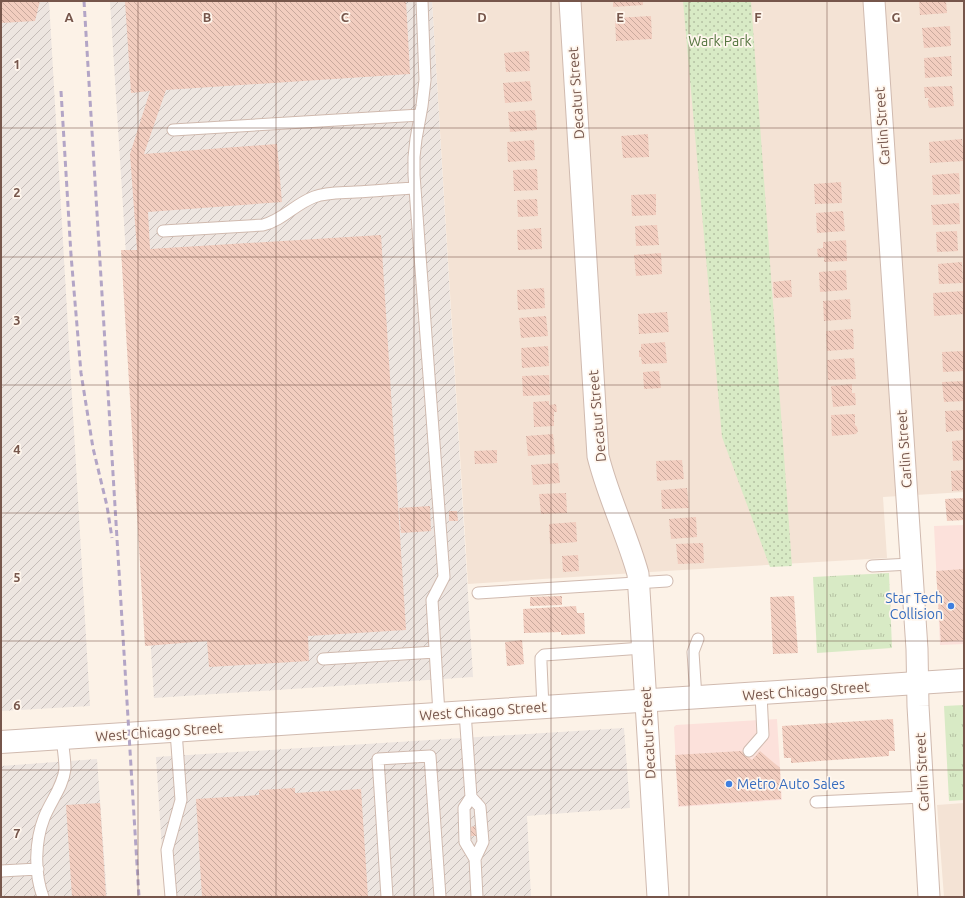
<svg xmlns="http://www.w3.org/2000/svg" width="965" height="898" font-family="Ubuntu,sans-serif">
	<defs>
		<pattern id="industrial-furrows" width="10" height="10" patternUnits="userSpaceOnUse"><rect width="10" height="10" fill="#ede5e0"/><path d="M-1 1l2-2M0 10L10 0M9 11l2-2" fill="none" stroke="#c5bcb8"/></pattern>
		<pattern id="grass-tufts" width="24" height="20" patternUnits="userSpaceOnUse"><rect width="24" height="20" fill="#d8eac5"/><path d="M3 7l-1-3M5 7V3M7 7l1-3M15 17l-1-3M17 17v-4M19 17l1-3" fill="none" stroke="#b4c0a2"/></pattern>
		<pattern id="park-dots" width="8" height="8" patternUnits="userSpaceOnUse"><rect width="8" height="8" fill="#d8eac5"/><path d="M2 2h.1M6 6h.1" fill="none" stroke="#b4c0a2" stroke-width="1.8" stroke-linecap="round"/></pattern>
		<pattern id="building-back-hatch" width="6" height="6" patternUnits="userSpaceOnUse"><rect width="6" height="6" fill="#f2cdbf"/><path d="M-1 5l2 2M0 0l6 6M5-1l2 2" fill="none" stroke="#c9a99d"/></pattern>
	</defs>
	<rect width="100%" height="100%" fill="#fcf2e7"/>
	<path fill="#f4e3d5" d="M432 1H964V492L883 497 887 558 666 571 468 584Z
		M964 803V897H944L937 805Z"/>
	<path fill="#fce1db" d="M964 525V644L940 645 934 526Z
		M777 719 782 800 678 807 674 727 676 725Z"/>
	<path fill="url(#industrial-furrows)" d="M1 1H49L90 706 1 711Z
		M110 1H432L473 677 154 698Z
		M624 728 630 808 527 816 531 897H165L156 757Z
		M97 759 107 897H1V766Z"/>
	<path fill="url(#grass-tufts)" d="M889 573 892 648 817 653 813 577Z
		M964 705V800L949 801 944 706Z"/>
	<path fill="url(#park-dots)" d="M683 1H751L792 566 770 567 722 437Z"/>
	<path fill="url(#building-back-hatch)" d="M1 1H40L35 21 1 23Z
		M125 1H406L410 74 166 90 144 154 277 144 282 202 148 212 150 249 381 235 406 630 308 636 309 661 209 667 207 641 145 646 121 250H137L130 154 150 91 131 93Z
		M613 1H643V5L613 7Z
		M919 1H946L947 13 920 15Z
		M651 16 652 39 616 41 615 18Z
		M950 26 951 46 924 48 922 28Z
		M529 51 530 71 506 72 504 53Z
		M951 56 952 76 925 78 924 58Z
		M530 81 532 101 505 103 503 83Z
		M952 86 954 106 930 108 928 105V100L929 98H925L924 87Z
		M535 110 537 130 510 132 508 112Z
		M648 134 649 157 623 158 621 136Z
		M962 139 964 161 930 163 929 142Z
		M534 140 535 160 508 162 507 142Z
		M537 169 538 190 514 191 513 170Z
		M959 173 960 194 933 195 932 175Z
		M841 182 842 203 815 204 814 184Z
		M656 194V215L632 216 631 195Z
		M537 199 538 216 518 217 517 200Z
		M959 203 960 224 933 225 931 205Z
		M843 211 845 231 817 233 816 213Z
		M657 225 659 245 636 246 635 226Z
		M541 228 542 249 518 250 517 230Z
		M957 231 958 251 937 252 936 232Z
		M846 240 847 261 824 262V257H818L817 249 823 248V242Z
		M661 253 662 274 636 276 634 255Z
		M962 262 963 283 939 284 938 264Z
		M846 270 847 290 820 292 819 272Z
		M791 280 792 297 774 298 773 282Z
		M544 288 545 308 518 310 517 290Z
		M964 291V314L934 316 933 293Z
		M850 299 851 319 824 321 823 301Z
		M667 312 669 332 639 334 638 314Z
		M546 316 548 336 521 338 519 318Z
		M853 329 854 349 827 351 826 331Z
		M665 342 667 363 642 364 641 357H639V350H641V344Z
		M548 346 549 366 522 368 521 348Z
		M964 351V371L943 372 942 352Z
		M854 358 856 379 828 380 827 360Z
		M659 371 661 388 644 389 643 372Z
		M549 375 550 395 523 396 522 376Z
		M964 381V401L944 402 942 382Z
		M852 384V393H855L856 405 833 407 831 386Z
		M549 401V405L556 404 557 412H554V426L534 427 533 402Z
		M964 410V430L946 432 945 411Z
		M855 414V425L857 427 858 431 856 434 832 436 831 415Z
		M553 434 555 454 528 456 526 436Z
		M964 440V460L953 461 952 441Z
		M497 450V463L475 464 474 451Z
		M682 460 684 479 657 481 656 461Z
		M558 463 560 483 533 485 531 465Z
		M964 470V490L952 491 951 471Z
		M687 488 689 508 662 509 661 490Z
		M566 493 567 513 541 514 539 494Z
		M964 498V520L947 521 945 499Z
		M430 506 431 531 401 533 399 508Z
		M449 511H457L458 521H449Z
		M696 517 697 537 671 539 669 519Z
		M576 522 577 542 550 544 549 524Z
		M703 543 704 563 678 564 676 544Z
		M578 555 579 571 563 572 562 556Z
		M964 569V640L941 642 936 571Z
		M562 596V605L530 606V597Z
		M794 596 798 653 773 654 770 597Z
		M576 606 577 613H584L585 634 561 635V632L524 633 523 609Z
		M522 640 524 664 507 666 505 642Z
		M893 719 895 751H889V756L791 763V758H784L782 726Z
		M741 751 752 760 760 751 780 768 781 799 679 806 675 755Z
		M295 788V793L361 789 368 897H202L196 799 259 795V790Z
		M100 803 106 897H72L66 805Z
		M476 826V836H470V827Z"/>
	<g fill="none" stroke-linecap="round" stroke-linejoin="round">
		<defs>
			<path id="service" d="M422 1 425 80 422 106 416 139 414 157V175L444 577 432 600 439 714
				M173 130 420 115
				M163 231 263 225C283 220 295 204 314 197 327 192 342 193 356 192 376 191 395 189 415 188
				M872 566 911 564
				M478 593 667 581
				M323 659 435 652
				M696 698 693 652 698 639
				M543 708 541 663V658L544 655 643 648
				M465 712 471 797 464 808 465 842 475 859 477 897
				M749 751 763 735 761 694
				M471 797 480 807 483 842 475 859
				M816 802 923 797
				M1 871 38 869
				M43 897C34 873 35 841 44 818 50 802 63 787 65 769 65 759 63 748 62 738
				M171 897 167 850 181 800 176 731
				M387 897 378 759 430 756 440 897"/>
			<path id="minor" d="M570 1 598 456C608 497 627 534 638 574L658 897
				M874 1 917 649 918 706 929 897"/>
			<path id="tertiary" d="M1 742 964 680"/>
		</defs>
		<use href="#service" stroke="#d0baaf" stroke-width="13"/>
		<use href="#minor" stroke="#d0baaf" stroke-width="23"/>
		<use href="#tertiary" stroke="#d0baaf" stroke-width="24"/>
		<use href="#service" stroke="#fff" stroke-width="11"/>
		<use href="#minor" stroke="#fff" stroke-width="21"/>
		<use href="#tertiary" stroke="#fff" stroke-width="22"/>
		<path stroke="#b3a5c6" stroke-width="3" stroke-dasharray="6 4" stroke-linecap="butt" d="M84 1 139 897
			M61 91 71 255 81 373 93 448 107 506 112 538"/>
	</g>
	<path fill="none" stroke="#76564b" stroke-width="1" stroke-opacity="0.55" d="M138 1V897M276 1V897M414 1V897M551 1V897M689 1V897M827 1V897M1 128H964M1 257H964M1 385H964M1 513H964M1 641H964M1 770H964"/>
	<g fill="#3f7fe0" stroke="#fff6ed" stroke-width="1.5">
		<circle cx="951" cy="606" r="4"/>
		<circle cx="729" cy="784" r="4"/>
	</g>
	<g text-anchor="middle" stroke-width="3.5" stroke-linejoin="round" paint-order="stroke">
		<g font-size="14" fill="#567641" stroke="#fff6ed">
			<text x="720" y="46">Wark Park</text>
		</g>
		<g font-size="14" fill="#76564b" stroke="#fff6ed">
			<text transform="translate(576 93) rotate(-94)" y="5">Decatur Street</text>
			<text transform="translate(882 126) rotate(-94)" y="5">Carlin Street</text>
			<text transform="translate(597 416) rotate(-95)" y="5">Decatur Street</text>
			<text transform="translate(904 449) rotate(-94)" y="5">Carlin Street</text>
			<text transform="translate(806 691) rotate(-4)" y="5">West Chicago Street</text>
			<text transform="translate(483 711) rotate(-4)" y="5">West Chicago Street</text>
			<text transform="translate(159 732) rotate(-4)" y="5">West Chicago Street</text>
			<text transform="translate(648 733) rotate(-93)" y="5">Decatur Street</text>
			<text transform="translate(922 772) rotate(-93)" y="5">Carlin Street</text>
		</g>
		<g font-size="14" fill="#366cbe" stroke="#fff6ed" text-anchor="end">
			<text x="943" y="603">Star Tech<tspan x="943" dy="16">Collision</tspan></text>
			<text x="737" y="789" text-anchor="start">Metro Auto Sales</text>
		</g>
	</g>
	<g font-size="13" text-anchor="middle" font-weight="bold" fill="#76564b" stroke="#fff6ed" stroke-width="3.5" stroke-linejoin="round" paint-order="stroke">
		<text x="69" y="22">A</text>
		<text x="207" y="22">B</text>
		<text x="345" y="22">C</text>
		<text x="482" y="22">D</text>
		<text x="620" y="22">E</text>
		<text x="758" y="22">F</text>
		<text x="896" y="22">G</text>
		<text x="17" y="69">1</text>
		<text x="17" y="197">2</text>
		<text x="17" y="325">3</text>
		<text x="17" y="454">4</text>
		<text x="17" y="582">5</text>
		<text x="17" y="710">6</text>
		<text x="17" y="838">7</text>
	</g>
	<rect width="965" height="898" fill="none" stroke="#76564b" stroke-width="4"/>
</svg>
